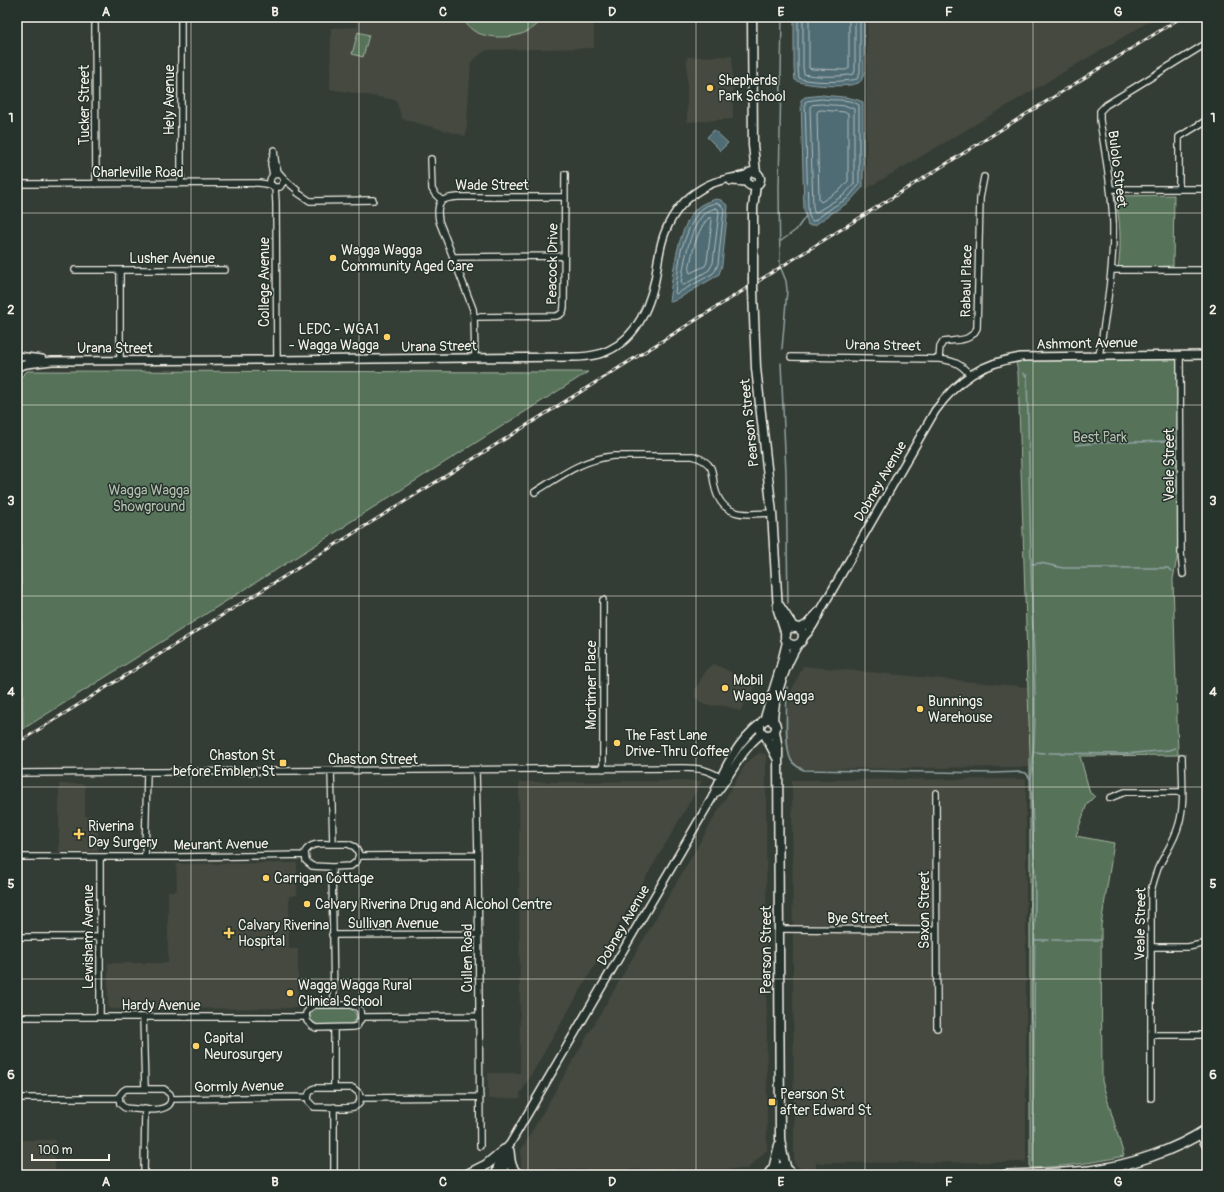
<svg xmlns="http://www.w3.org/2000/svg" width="1224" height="1192" font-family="Pangolin,sans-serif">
	<rect width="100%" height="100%" fill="#343d35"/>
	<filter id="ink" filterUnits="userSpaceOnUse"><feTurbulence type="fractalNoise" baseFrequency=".025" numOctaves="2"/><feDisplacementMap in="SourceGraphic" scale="8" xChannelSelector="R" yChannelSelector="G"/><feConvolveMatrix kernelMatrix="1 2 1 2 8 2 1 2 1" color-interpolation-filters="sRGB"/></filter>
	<g filter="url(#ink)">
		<path fill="#45493f" d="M355 17H594V48L486 50 471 62 466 136 402 119 396 100 330 89 331 28 358 27Z
			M867 17H1157L866 189Z
			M732 56 733 119 687 122V57Z
			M714 664 750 681 756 686 740 711 726 706 704 705 699 701 695 697V690L701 679 708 668Z
			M803 666 1028 687 1030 767 798 769 789 756 786 722 791 692Z
			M759 753 766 754 767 1150 747 1169 521 1170V1150L746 763Z
			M1026 779V1162L816 1163V1169L799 1168 794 1163 792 780Z
			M702 781 520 1094 521 1098 488 1099V1073H520L519 782Z
			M59 784H85V816H98V852H59Z
			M297 863V895L289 896V949H298V1008L110 1009 108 1007V963H168V891H177L176 864Z
			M21 1140H55V1173L21 1174Z"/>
		<path fill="#56735a" stroke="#a5b2a1" d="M461 17H544C541 21 537 25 533 28 519 39 489 40 474 31 469 28 465 22 461 17Z
			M358 32 369 35 363 57 352 54Z
			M1174 195 1173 266 1118 268C1122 244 1120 219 1115 196Z
			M1179 357 1178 553 1173 579 1178 755 1080 756 1090 793 1095 796 1087 804 1076 836 1114 843 1101 925 1102 1081 1124 1156C1093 1163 1062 1167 1030 1168V754L1018 373 1016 362 1037 359Z
			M27 371 588 372 347 524 344 527 23 729 19 379Z
			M319 1007C330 1007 359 1002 356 1020L351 1024 346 1026 318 1025 310 1020 309 1015 312 1010Z"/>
		<path fill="#4f6c75" stroke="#91a1a3" d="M794 17H864V72C863 77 862 81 858 83 847 88 805 86 795 80L794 68Z
			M823 95C837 97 850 96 863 102V187L849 202 835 211 815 225H808L804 209 801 100 805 97Z
			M714 130 728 143 720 151 719 149 707 137Z
			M716 199 721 200 728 206 722 265 719 274 715 277 676 300 671 302 669 301C673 274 677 231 695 210 700 204 709 201 716 199Z"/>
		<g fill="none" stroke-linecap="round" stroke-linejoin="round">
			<path stroke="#b2bcba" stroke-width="1" d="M798 17V68L799 78C810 83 845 82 857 79L860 72V17
				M803 17V67L804 74C814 77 843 77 853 74L855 71V17
				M809 17V68L812 69 846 70 849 68V17
				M822 99C834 101 849 98 859 105V185L847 199 833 207 814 221H812L809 216 808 208 805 102 807 101Z
				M822 104C832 106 845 104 854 109V184L844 195 815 213 814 212 813 207 810 107 812 105Z
				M822 110 844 112 848 113V181L840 190 821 202 819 200 817 113 818 111Z
				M716 203 721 205 724 209 718 264 715 271 712 274 676 294 675 292 681 250 689 229 698 212 706 206Z
				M715 208 718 209 719 213 713 263 709 270 684 285H682L681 283C684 263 689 231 702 216 705 212 711 210 715 208Z
				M709 218H711L712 220 707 262 705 266 690 273 689 271C691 257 697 227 709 218Z"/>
			<path stroke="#91a1a3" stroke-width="1.5" d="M782 17 779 189 780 266 786 281 787 290 782 349
				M781 241 796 230 806 216
				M781 363 786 473 788 603
				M1023 373 1027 377
				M1027 375C1028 452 1030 529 1032 606 1034 663 1038 722 1031 779
				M1076 445 1096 443 1169 441
				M1032 564 1041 563 1063 568H1168L1171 571
				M787 687C787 703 784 748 791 760 794 765 799 768 804 770L993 773 1021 772 1026 773 1031 780 1035 879 1033 1162
				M1033 752 1045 753
				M1049 753 1124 754 1169 750 1175 748
				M1035 940H1048
				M1052 940H1101"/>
			<defs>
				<path id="minor" d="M95 25 96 184
					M274 150C275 157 275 167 279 173 282 176 284 177 284 181L280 187H273C269 184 269 179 273 175L280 174
					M431 159 432 189 435 194 442 201
					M273 175 271 164 273 155
					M284 179 297 190 298 193 310 201 373 200
					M17 184 259 183 272 185
					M181 184V17
					M275 187 276 203 277 360
					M1110 189H1207
					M1179 189V137L1207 120
					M454 257 564 256
					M75 270H225
					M120 270V361
					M1111 270H1207
					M474 317 556 316C561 315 564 312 564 306L565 174
					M1180 355 1181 553 1183 574
					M1099 356C1106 312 1114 268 1113 223 1112 188 1105 154 1100 120V111L1106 105 1207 43
					M791 357 939 359C954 361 960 363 970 375
					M475 358 474 317 473 309 439 221C436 203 439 198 458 197H565
					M939 359 940 347 943 342C957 339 970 343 977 328L980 198 984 177
					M535 492C562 475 581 460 613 456H693C700 458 707 461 711 468 713 473 713 478 714 483 716 496 722 508 735 512 746 516 760 513 772 513
					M603 600V769
					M331 771 333 844
					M476 771 478 855 480 1146
					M17 773 683 768C700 768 709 770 723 779
					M936 793 937 1028
					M1110 798 1125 792H1182
					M333 844H348L355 847 359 854 357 861 351 866 332 867 312 866 306 861 305 852C311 842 322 844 333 844Z
					M359 856 478 855
					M17 857H181L305 855
					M100 857V1017
					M145 857 147 772
					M332 867 334 1005
					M779 929 936 930
					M332 935 479 934
					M17 939 22 937H100
					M1151 947H1188L1202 944
					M315 1005H350L357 1007 360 1010 361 1019 357 1026 353 1027 316 1028 312 1026 307 1021 306 1013 311 1007Z
					M17 1017H306
					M143 1017 145 1089
					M361 1017 479 1016
					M1151 1035H1207
					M315 1088H353L359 1093C365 1110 347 1108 336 1108 329 1107 321 1107 314 1107L309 1102C307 1096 309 1091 315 1088Z
					M334 1088V1028
					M126 1089H164L170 1094C178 1116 137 1109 125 1108L120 1104 119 1096 123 1091Z
					M17 1098H119
					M360 1098 480 1097
					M1151 1098V891C1153 883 1155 876 1158 868 1165 854 1175 840 1179 824 1185 804 1182 778 1182 757
					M171 1099 308 1097
					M1199 1134 1207 1149
					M144 1175 145 1109
					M334 1175V1107"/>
				<path id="tertiary" d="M731 181 747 182
					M17 356 42 359
					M17 367 27 364 52 361 277 360 573 357C582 357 591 356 599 354 633 344 648 312 655 280 658 263 659 245 666 230 673 213 686 198 701 189 715 180 732 178 747 175
					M798 629 807 624 818 612
					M802 639C812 630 817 620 822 608L935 411C958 379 982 363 1021 357L1207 355
					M717 792C733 772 742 748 763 733
					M496 1175C498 1161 500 1154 510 1144L712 798C723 770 737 741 762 722
					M503 1175 505 1160 509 1152"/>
				<path id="secondary" d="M752 17 753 145 756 173
					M746 179a7 7 0 1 1 14 0a7 7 0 1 1-14 0Z
					M753 278V208L756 184
					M753 291 756 368 772 513 778 610 786 635
					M17 358V364
					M779 605 794 628
					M785 636a9 9 0 1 1 18 0a9 9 0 1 1-18 0Z
					M760 727a8 8 0 1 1 16 0a8 8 0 1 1-16 0Z
					M764 721 781 666 787 642
					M773 722C773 699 786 663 798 644
					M775 731 778 749 780 1139 783 1155 787 1170
					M765 735 777 758
					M773 1169 779 1145"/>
				<path id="trunk" d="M509 1151C510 1161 510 1169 519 1175
					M466 1175 486 1165 504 1150
					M768 1175C774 1165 786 1165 792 1175
					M1006 1175C1034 1174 1061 1174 1089 1171 1128 1166 1175 1151 1207 1129"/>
			</defs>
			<use href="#minor" stroke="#f4f1e8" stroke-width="8"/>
			<use href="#tertiary" stroke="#f4f1e8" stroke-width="10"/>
			<use href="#secondary" stroke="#f4f1e8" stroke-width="11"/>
			<use href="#trunk" stroke="#f4f1e8" stroke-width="12"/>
			<use href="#minor" stroke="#26332d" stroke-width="5.5"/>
			<use href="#tertiary" stroke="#26332d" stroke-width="7"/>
			<use href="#secondary" stroke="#26332d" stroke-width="8"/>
			<use href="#trunk" stroke="#26332d" stroke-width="9"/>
			<defs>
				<path id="rail" d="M17 743 1182 17"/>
			</defs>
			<use href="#rail" stroke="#f4f1e8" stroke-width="3"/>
			<use href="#rail" stroke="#26332d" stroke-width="1.5" stroke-dasharray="4.5" stroke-linecap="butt"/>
			<defs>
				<path id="secondary-bridge" d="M753 278V291"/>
			</defs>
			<use href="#secondary-bridge" stroke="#f4f1e8" stroke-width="11" stroke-linecap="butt"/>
			<use href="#secondary-bridge" stroke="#26332d" stroke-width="8"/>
		</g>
	</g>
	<path fill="none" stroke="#f4f1e8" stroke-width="1" stroke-opacity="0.55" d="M191 17V1175M359 17V1175M528 17V1175M696 17V1175M865 17V1175M1033 17V1175M17 213H1207M17 405H1207M17 596H1207M17 787H1207M17 979H1207"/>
	<g fill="#ffd166" stroke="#26332d" stroke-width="1.5">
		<circle cx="710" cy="88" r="4"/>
		<circle cx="333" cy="258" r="4"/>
		<circle cx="387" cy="337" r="4"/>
		<circle cx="725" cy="688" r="4"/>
		<circle cx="920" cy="709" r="4"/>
		<circle cx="617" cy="743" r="4"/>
		<rect x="279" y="759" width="8" height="8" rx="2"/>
		<path d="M77 828h4v4h4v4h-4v4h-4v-4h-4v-4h4z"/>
		<circle cx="266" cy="878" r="4"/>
		<circle cx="307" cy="904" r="4"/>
		<path d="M227 927h4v4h4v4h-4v4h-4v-4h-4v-4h4z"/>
		<circle cx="290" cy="993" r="4"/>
		<circle cx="196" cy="1046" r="4"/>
		<rect x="768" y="1098" width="8" height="8" rx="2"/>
	</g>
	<g text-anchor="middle" stroke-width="3" stroke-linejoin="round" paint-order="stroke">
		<g font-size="14" fill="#f4f1e8" stroke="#26332d" text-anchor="start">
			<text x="718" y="85">Shepherds<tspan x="718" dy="16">Park School</tspan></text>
			<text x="341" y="255">Wagga Wagga<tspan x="341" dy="16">Community Aged Care</tspan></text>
			<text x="379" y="334" text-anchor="end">LEDC - WGA1<tspan x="379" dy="16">- Wagga Wagga</tspan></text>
			<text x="733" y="685">Mobil<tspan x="733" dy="16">Wagga Wagga</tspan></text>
			<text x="928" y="706">Bunnings<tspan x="928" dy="16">Warehouse</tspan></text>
			<text x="625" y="740">The Fast Lane<tspan x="625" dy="16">Drive-Thru Coffee</tspan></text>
			<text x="275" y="760" text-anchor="end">Chaston St<tspan x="275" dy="16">before Emblen St</tspan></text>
			<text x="88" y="831">Riverina<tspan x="88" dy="16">Day Surgery</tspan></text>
			<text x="274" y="883">Carrigan Cottage</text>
			<text x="315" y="909">Calvary Riverina Drug and Alcohol Centre</text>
			<text x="238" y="930">Calvary Riverina<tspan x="238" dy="16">Hospital</tspan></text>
			<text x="298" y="990">Wagga Wagga Rural<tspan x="298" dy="16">Clinical School</tspan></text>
			<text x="204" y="1043">Capital<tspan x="204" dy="16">Neurosurgery</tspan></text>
			<text x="780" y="1099">Pearson St<tspan x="780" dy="16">after Edward St</tspan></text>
		</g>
		<g font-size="14" fill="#f4f1e8" stroke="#26332d">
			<text transform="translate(169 100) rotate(-90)" y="5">Hely Avenue</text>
			<text transform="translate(84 105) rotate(-90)" y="5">Tucker Street</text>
			<text transform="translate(1118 169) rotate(83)" y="5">Bulolo Street</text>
			<text x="138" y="177">Charleville Road</text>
			<text x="492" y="190">Wade Street</text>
			<text x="172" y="263">Lusher Avenue</text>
			<text transform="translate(552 264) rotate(-89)" y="5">Peacock Drive</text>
			<text transform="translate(966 281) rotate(-89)" y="5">Rabaul Place</text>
			<text transform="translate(264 282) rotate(-90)" y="5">College Avenue</text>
			<text transform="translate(1087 343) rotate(-1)" y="5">Ashmont Avenue</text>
			<text transform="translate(883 345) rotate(1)" y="5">Urana Street</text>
			<text transform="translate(439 346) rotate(-1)" y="5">Urana Street</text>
			<text x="115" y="353">Urana Street</text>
			<text transform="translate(749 423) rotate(-96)" y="5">Pearson Street</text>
			<text transform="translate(1169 465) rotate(-90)" y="5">Veale Street</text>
			<text transform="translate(880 481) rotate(-60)" y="5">Dobney Avenue</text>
			<text transform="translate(591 685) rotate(-90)" y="5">Mortimer Place</text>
			<text x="373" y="764">Chaston Street</text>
			<text transform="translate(221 844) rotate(-1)" y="5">Meurant Avenue</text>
			<text transform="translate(924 910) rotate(-90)" y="5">Saxon Street</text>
			<text x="858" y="923">Bye Street</text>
			<text x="393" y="928">Sullivan Avenue</text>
			<text transform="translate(1140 924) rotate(-89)" y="5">Veale Street</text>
			<text transform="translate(623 925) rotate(-60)" y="5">Dobney Avenue</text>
			<text transform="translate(88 937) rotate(-90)" y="5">Lewisham Avenue</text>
			<text transform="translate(766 950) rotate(-90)" y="5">Pearson Street</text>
			<text transform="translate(467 958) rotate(-90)" y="5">Cullen Road</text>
			<text x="161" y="1010">Hardy Avenue</text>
			<text transform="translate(239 1086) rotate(-1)" y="5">Gormly Avenue</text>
		</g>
		<g font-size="14" fill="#b5bfaf" stroke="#26332d">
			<text x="1100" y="442">Best Park</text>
			<text x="149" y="495">Wagga Wagga<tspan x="149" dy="16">Showground</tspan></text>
		</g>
	</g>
	<rect width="1224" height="1192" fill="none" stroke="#26332d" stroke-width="44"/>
	<path d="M32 1154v6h77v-6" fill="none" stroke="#f4f1e8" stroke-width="2"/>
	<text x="38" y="1154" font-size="12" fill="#f4f1e8" stroke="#26332d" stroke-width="3" paint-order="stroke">100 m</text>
	<rect x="22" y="22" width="1180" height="1148" fill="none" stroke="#f4f1e8" stroke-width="1.5"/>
	<g font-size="13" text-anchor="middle" font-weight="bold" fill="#f4f1e8">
		<text x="106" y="16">A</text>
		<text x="275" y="16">B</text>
		<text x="443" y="16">C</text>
		<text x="612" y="16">D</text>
		<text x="781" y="16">E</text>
		<text x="949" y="16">F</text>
		<text x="1118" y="16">G</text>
		<text x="11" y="122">1</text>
		<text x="1213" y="122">1</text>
		<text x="11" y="314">2</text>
		<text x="1213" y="314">2</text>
		<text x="11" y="505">3</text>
		<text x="1213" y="505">3</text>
		<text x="11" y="696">4</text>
		<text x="1213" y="696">4</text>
		<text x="11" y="888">5</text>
		<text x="1213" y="888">5</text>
		<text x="11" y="1079">6</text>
		<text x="1213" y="1079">6</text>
		<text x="106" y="1186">A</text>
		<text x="275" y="1186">B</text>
		<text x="443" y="1186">C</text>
		<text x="612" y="1186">D</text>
		<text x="781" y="1186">E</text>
		<text x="949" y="1186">F</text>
		<text x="1118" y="1186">G</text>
	</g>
</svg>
